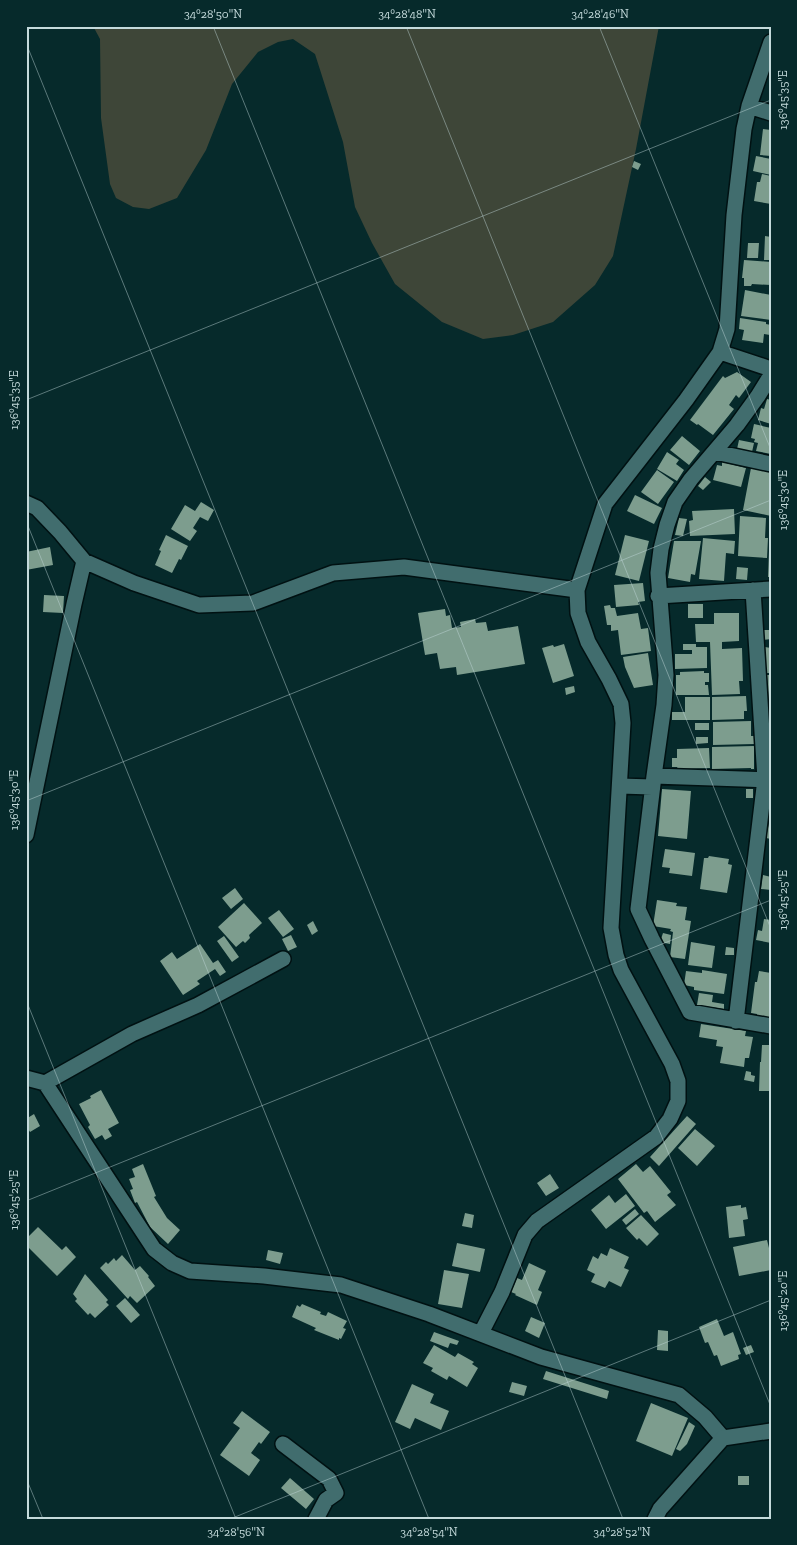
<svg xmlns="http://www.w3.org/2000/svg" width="797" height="1545" font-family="'Zilla Slab',serif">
	<rect width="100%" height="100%" fill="#062a2b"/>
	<path fill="#3e4638" d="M93 26H659L636 149 613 256 595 285 553 322 513 335 483 339 442 322 395 284 372 243 355 207 343 142 315 54 293 39 278 42 258 52 232 84 206 150 177 198 149 209 133 207 116 198 110 184 101 118 100 39Z"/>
	<path fill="#7d9d8e" d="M763 129 771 130V156L760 155Z
		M756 156 771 159V175L753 171Z
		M634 161 641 164 638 170 632 167Z
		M762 174 771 176V204L754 201 757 182H760Z
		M765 236 771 237V260H764Z
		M748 243H759L758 258H747Z
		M744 260 771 262V285L752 284 751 286H744V278H742Z
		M745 290 771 295V320L741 316Z
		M740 318 766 322V324L771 325 770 335 764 334 763 343 742 340 744 330 739 329Z
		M737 372 751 382 739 398 736 395 729 405 734 409 713 435 698 424 697 425 690 420 723 376 725 378Z
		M767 399 771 400V424L758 420 761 408 764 409Z
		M754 424 771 428V454L756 451 758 443 754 442 755 439 751 438Z
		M682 436 700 451 689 465 670 450Z
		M739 440 754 443 752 452 737 449Z
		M667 452 679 460 676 464 684 470 677 481 657 469Z
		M722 462 746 468 741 487 713 480 717 465 722 466Z
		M751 468 771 472V516L743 510Z
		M657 470 674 482 658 504 641 492Z
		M705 477 711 482 703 490 698 486Z
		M635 495 662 508 654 524 627 511Z
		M201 502 214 510 208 521 200 517 193 528 197 531 190 541 171 529 185 505 195 511Z
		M734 509 735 534 690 536 689 521 693 520 692 511Z
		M740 516 766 518 765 538H768L767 558 738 556Z
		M679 518 687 519 683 536 675 535Z
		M166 535 188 546 181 560 179 559 172 573 155 565 161 551 159 550Z
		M625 535 649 541 639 581 615 575Z
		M703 538 735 541 734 554 726 553 724 581 699 579Z
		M674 541H701L695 575 691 574 690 582 668 578Z
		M50 547 53 565 26 570V552Z
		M769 551H771V577H768Z
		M737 567 748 568 747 580 736 579Z
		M643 583 645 601 638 602 639 605 616 607 614 585Z
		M44 595 64 596 63 613 43 612Z
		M688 604H703V618H688Z
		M610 605 611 608H615L617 616 638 613 641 629 648 628 651 651 621 655 618 630 611 631V625H607L604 606Z
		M445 609 446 616 450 615 452 628 461 627 460 622 475 619 476 623 486 622 488 631 518 626 525 664 457 675 456 667 440 669 437 653 425 655 418 613Z
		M714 613H739V641L722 642V649L742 648 743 681H739L740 694 712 695 710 642H696L695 624H714Z
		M763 630H771V639L763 640Z
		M564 644 574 676 553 683 542 648 553 645 554 647Z
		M683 644H696V647H707V668L675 669V654H692V650H683Z
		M765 647 771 648V673H766Z
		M648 653 653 685 634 688 625 667 623 657Z
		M704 671V673H709V682H705V685H708L709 695H676V675H680V672Z
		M767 675H771V706H769Z
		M574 686 575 692 566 695 565 688Z
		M746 696 747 711H744V719L712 720V697Z
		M685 697H710V720H672V712H685Z
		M751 721V736H754V744L713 745V722Z
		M695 723H709V730H695Z
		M696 737H708V743L696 744Z
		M754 746V769H751V768L712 769V747Z
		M709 748 710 768 678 769 677 767H672V758H677V749Z
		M662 789 691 791 687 839 658 836Z
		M746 789H753V798H746Z
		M770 818H771V839L766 838Z
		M665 849 695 853 692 876 669 873 670 868 662 867Z
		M709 856 729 859 728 864 732 865 727 893 700 889 704 858H708Z
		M763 875 771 877V890L761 889Z
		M235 888 243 899 231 909 222 898Z
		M657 900 677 903 676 906 687 907 685 920 691 921 685 959 670 957 673 932 670 931 671 929 653 926Z
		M244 903 262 923 249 935 250 938 245 943 243 941 236 947 218 927Z
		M279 910 294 929 283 937 268 918Z
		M764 919 771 920V943L756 940 758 930 762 931Z
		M313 921 318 931 312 935 307 925Z
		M663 933 671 935 670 944 660 942Z
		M291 935 297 947 288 951 282 939Z
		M224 936 239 957 232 962 217 941Z
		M691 942 715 946 712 968 688 965Z
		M200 944 213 963 218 960 226 972 220 976 215 969 197 981 200 984 183 995 160 961 172 952 177 959Z
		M726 947 734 948V955H725Z
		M702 970 727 974 724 994 694 990V987L684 985 686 971 702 973Z
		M759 971 771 973V1018L757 1016V1014L751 1013 755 982H757Z
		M699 993 713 995 712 1002 724 1004V1009L697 1005Z
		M701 1024 746 1031 745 1036 753 1037 749 1058H745L744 1067 720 1063 723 1047 716 1046 717 1040 699 1037Z
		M762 1045H771V1091H759L760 1062H761Z
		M746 1071 751 1072V1075L755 1076 754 1082 744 1080Z
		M101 1090 119 1123 108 1129 112 1136 105 1140 102 1135 95 1139 88 1127 90 1125 79 1104 91 1098 90 1096Z
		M34 1114 40 1126 30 1132 26 1125V1119Z
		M687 1116 696 1124 659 1166 650 1157Z
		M695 1129 715 1146 697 1166 678 1148Z
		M143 1164 156 1196 154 1197 167 1218 180 1230 168 1244 150 1227 137 1202 135 1203 130 1190 133 1189 129 1179 135 1177 132 1169Z
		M636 1164 643 1172 650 1166 671 1192 667 1195 676 1205 655 1222 647 1211 644 1213 618 1179Z
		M550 1174 559 1188 546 1196 537 1183Z
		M626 1194 635 1206 606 1229 591 1210 609 1195 615 1203Z
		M741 1205V1208L746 1207 748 1219 743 1220 745 1236 729 1238 726 1207Z
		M635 1209 639 1214 626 1225 622 1220Z
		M465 1213 474 1215 472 1228 462 1226Z
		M641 1215 659 1234 647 1246 639 1238 637 1240 626 1228Z
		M38 1227 62 1250 66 1246 76 1257 57 1276 26 1245V1239Z
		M767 1240 771 1256V1270L739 1276 733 1247Z
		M457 1243 485 1249 480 1272 452 1266Z
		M610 1248 629 1257 624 1268 629 1270 621 1287 609 1281 605 1288 591 1282 595 1274 587 1270 593 1256 598 1259 601 1253 607 1256Z
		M268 1250 283 1253 280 1264 266 1260Z
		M122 1255 135 1270 140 1266 149 1276 148 1277 155 1286 137 1303 130 1296 128 1299 100 1268 106 1262 108 1264 114 1258 116 1261Z
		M529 1263 546 1271 538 1290 542 1292 537 1305 515 1295 516 1294 511 1292 517 1278 522 1280Z
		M444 1270 469 1274 462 1308 438 1304Z
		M85 1274 108 1300 106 1302 109 1305 95 1318 90 1313 88 1315 75 1301 77 1299 73 1294Z
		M125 1298 140 1315 131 1323 116 1306Z
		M302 1304 321 1312 320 1314 326 1316 328 1312 347 1321 343 1328 346 1329 341 1339 339 1338V1340L314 1330 316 1328 292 1317 297 1305 300 1307Z
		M531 1317 545 1323 539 1338 525 1331Z
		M717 1319 724 1336 733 1332 741 1354 738 1355 739 1359 721 1366 717 1355 714 1356 708 1342 705 1343 699 1327Z
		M658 1330 668 1331V1351L657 1350Z
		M434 1332 459 1341 457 1345 450 1343 448 1348 430 1341Z
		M434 1345 455 1357 458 1353 474 1362 472 1364 478 1368 467 1387 449 1376 447 1380 431 1371 433 1368 423 1363Z
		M751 1345 754 1352 746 1355 743 1348Z
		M546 1371 609 1391 607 1399 543 1379Z
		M512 1382 527 1386 524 1396 509 1392Z
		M412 1384 434 1394 430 1403 449 1411 441 1430 415 1418 410 1429 395 1422Z
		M651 1403 688 1418 672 1456 636 1441Z
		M242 1411 270 1432 261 1444 259 1442 251 1453 260 1460 249 1476 220 1455 240 1428 233 1423Z
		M689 1422 695 1426 687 1444 680 1451 676 1449Z
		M738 1476H749V1485H738Z
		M290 1478 314 1499 306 1509 281 1488Z"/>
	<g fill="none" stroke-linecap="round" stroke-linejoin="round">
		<defs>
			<path id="street" d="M749 106 771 113
				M720 352 771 369
				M771 375 758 396 737 425 691 479 675 502 667 525 661 549 658 573 666 675 664 705 654 776 771 780
				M715 452 771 464
				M26 503 37 508 60 532 84 561 134 583 199 605 253 603 333 573 404 567 577 590
				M658 596 771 589
				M654 776 638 909 652 939 690 1012 771 1026
				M620 786 652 787
				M26 835 74 604 84 561
				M736 1021 765 779 753 590
				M26 1078 45 1083 154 1249 172 1263 190 1271 264 1276 341 1285 429 1314 541 1357 679 1395 705 1417 723 1438
				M45 1083 132 1034 198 1005 283 959
				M481 1333 502 1292 525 1235 537 1221 656 1137 670 1119 678 1101V1081L672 1064 621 970 616 955 611 928 623 723 621 704 609 679 588 642 578 613 577 590 605 504 686 400 720 352 727 329 734 215 744 129 749 106 771 42
				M283 1444 329 1479 336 1493 326 1500 316 1519"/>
			<path id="secondary" d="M655 1519 660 1509 723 1438 771 1431"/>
		</defs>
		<use href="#street" stroke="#001112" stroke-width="18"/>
		<use href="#secondary" stroke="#001112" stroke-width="18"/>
		<use href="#street" stroke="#416d6e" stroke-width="15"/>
		<use href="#secondary" stroke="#416d6e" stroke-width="15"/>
	</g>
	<path fill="none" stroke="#c4dadb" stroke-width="1" stroke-opacity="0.45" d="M213 26 771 1407M406 26 771 929M599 26 771 450M26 43 623 1519M26 400 771 100M26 521 429 1519M26 801 771 500M26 1000 236 1519M26 1201 771 900M26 1478 43 1519M230 1519 771 1300"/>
	<rect width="797" height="1545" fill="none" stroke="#062a2b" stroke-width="55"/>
	<rect x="28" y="28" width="742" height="1490" fill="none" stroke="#c4dadb" stroke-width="2"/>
	<g font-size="12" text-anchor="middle" fill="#c4dadb">
		<text x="213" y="18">34°28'50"N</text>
		<text x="407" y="18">34°28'48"N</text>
		<text x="600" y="18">34°28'46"N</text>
		<text transform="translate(783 100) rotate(-90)" y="4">136°45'35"E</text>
		<text transform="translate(14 400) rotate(-90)" y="4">136°45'35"E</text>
		<text transform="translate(783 500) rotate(-90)" y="4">136°45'30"E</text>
		<text transform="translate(14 800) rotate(-90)" y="4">136°45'30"E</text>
		<text transform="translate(783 900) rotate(-90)" y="4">136°45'25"E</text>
		<text transform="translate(14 1200) rotate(-90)" y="4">136°45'25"E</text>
		<text transform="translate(783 1301) rotate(-90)" y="4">136°45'20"E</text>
		<text x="236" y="1536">34°28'56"N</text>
		<text x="429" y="1536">34°28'54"N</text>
		<text x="622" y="1536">34°28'52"N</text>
	</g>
</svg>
